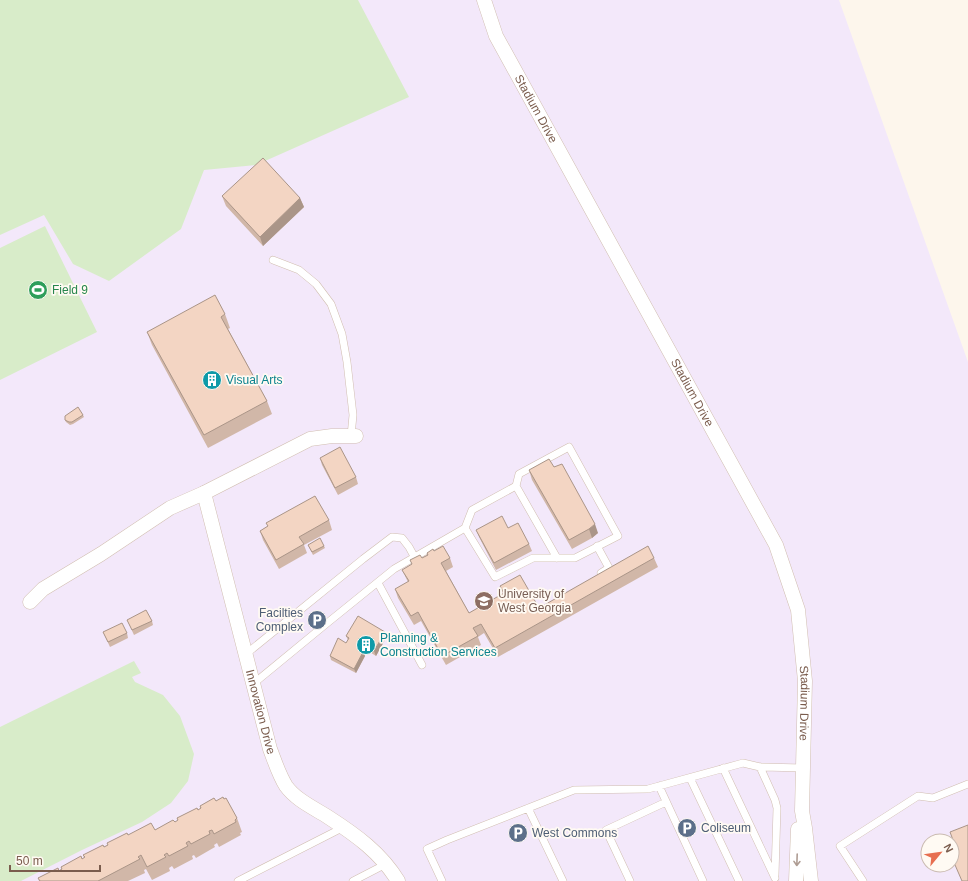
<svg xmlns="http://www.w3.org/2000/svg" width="968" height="881" font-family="Helvetica,sans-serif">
	<rect width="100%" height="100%" fill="#fdf6ec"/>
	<path fill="#f3e8fa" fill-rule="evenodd" d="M0 0H839L968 362V881H0ZM928 841H952V865H928Z"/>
	<path fill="#d8ecc9" d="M0 0H358L409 97 256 165 204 170 181 229 109 281 73 264 44 215 0 235Z
		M45 226 97 332 0 380V248Z
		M134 661 141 673 132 677 135 682 163 695 180 716 194 754 188 781 171 803 142 822 82 850 21 881H0V727Z"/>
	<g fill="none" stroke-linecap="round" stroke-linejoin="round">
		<defs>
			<path id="service" d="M273 260 299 270 316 284 331 304 342 334 347 362 353 415 351 436
				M516 486 557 558
				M597 546 609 568 601 573
				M378 583 422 665
				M246 654 363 559 392 537 402 538 409 547 415 558
				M253 684 326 624 394 569 465 528 472 510 516 486 519 474 569 447 618 536 575 558H533L495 577 465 528
				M760 767 775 800 777 808 775 875
				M723 768 775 878
				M690 778 739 881
				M659 786 703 881
				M528 808 563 881
				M238 881 344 827
				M353 881 386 864
				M442 881 427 849 447 840 574 790 648 789 743 763 760 767 803 768
				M630 881 606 830 666 802
				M863 881 840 846 918 796 933 798 968 784"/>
			<g id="minor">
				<path id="s1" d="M484 0 496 36 776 545 798 610 805 681 802 811 805 828 811 881"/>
				<path id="s2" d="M204 493 270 749C275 762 279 775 286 786 296 800 314 808 328 817 356 835 381 853 398 881"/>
				<path d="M30 602 43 589 101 554 170 508 204 493 310 439 332 436H356"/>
				<path d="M796 881 798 829"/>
			</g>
		</defs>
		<use href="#service" stroke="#d1beb0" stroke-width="8"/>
		<use href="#minor" stroke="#d1beb0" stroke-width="15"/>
		<use href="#service" stroke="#fff" stroke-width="7"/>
		<use href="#minor" stroke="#fff" stroke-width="14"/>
	</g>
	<path fill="#d1b7a8" d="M222 196 300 198 304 207 263 246 226 206Z
		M225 314 230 328 228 329 267 401 272 414 208 448 152 345 147 332Z
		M83 415 84 417 73 424 70 425 66 422 65 420Z
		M320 458 356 477 358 484 338 495 322 465Z
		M529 470 598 533 592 538 572 549 532 480Z
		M329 520 332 530 304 545 307 553 279 569 263 540 260 531 268 526 266 523Z
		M508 528 529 544 532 551 496 570 479 537 476 530Z
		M308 545 324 546 325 548 313 555Z
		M434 551 450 558 453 567 446 571 469 613 503 594 500 586 539 608 654 558 658 567 498 657 484 633 478 637 481 645 446 665 421 621 414 625 398 598 395 589 408 582 402 570 412 564 410 560 422 558 427 555V553Z
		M127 620 152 621 153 625 134 635Z
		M103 632 127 633 128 638 110 647Z
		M385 632 387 636 376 656 365 649 363 651 365 656 356 673 331 660 330 656 346 643 348 640 346 636Z
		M224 799 237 818 242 832 240 833 241 835 219 847 217 843 214 845 215 847 196 858 194 855 192 856 193 859 174 869 172 866 169 868 170 871 152 880 146 869 144 870 145 873 128 881H39L38 878 62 869 61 867 82 859 84 858 83 855 104 847 128 835 155 830 178 821 177 818 200 809V806L216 801Z"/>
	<path fill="#aa9588" d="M300 198 304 207 263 246 260 237Z
		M595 524 598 533 592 538 589 529Z
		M385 632 387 636 376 656 374 651Z
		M363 644 365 649 361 654 360 650Z
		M363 652 365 656 356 673 354 669Z"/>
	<path fill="#f3d5c3" stroke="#aa9588" d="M263 158 300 198 260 237 222 196Z
		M215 295 225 314 221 317 267 401 204 435 147 332Z
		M78 407 83 415 72 422H69L65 420V416Z
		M340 447 356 477 335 488 320 458Z
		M549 459 554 467 562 464 595 524 589 529 569 540 529 470Z
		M315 496 329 520 299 537 304 544 276 560 260 531 268 526 266 523Z
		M502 516 508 528 518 523 529 544 494 563 476 530Z
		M320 538 324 546 312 552 308 545Z
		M443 546 450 558 441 563 469 613 504 593 500 586 520 575 539 608 648 546 654 558 495 648 481 624 473 628 478 636 442 656 418 612 411 616 395 589 409 581 402 570 412 564 410 560 420 555 422 558 428 555 427 553 433 549 434 551Z
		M146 610 152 621 132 630 127 620Z
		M358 616 385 632 374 651 363 644 360 650 363 652 354 669 330 656 338 638 346 643 349 638 346 636Z
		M122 623 127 633 108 642 103 632Z
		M223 797 224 799 226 798 237 818 235 820 236 822 214 834 212 830 209 831 210 834 191 844 189 841 186 843 188 846 169 856 167 853 164 855 166 857 147 867 141 855 138 857 140 859 98 881H40L38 878 58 868 59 871 62 869 61 867 81 856 82 859 85 857 83 855 103 845 104 847 108 845 107 843 127 833 128 835 151 823 155 830 173 820 175 822 178 820 177 818 197 808 198 810 201 808 200 806 214 798 216 801Z
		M968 825V881H962L952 858V841H951L953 840 950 832Z"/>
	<defs><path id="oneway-shaft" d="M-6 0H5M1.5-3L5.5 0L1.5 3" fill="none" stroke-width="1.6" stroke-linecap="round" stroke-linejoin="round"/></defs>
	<use stroke="#af9d94" href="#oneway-shaft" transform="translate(797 860) rotate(92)"/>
	<defs>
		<symbol id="stadium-disc" viewBox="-11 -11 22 22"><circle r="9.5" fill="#2e9e5b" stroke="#fffaf3"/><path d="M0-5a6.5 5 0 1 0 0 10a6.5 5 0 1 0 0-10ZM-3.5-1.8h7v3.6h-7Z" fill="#fff"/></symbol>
		<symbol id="building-disc" viewBox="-11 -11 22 22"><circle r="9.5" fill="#0f9aa8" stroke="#fffaf3"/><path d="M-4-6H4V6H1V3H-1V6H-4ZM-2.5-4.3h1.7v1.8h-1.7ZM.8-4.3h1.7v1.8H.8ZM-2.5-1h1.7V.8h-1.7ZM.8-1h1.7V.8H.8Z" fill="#fff"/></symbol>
		<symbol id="university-disc" viewBox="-11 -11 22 22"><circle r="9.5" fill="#8d6e63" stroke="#fffaf3"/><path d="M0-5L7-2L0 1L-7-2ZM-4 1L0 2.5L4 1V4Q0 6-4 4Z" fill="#fff"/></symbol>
		<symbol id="parking-disc" viewBox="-11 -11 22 22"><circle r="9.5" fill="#5c6f8a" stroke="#fffaf3"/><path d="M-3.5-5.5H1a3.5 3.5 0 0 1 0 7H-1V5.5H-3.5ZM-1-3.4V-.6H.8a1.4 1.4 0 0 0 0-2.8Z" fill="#fff"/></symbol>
	</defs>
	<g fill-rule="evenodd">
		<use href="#stadium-disc" x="27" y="279" width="22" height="22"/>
		<use href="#building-disc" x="201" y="369" width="22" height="22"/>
		<use href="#university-disc" x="473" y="590" width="22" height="22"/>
		<use href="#parking-disc" x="306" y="609" width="22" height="22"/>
		<use href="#building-disc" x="355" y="634" width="22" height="22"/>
		<use href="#parking-disc" x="676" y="817" width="22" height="22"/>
		<use href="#parking-disc" x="507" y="822" width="22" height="22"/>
	</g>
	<g text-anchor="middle" stroke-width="3.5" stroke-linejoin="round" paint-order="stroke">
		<g font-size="12" fill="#7a5c4d" stroke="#fffaf3">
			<text dy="4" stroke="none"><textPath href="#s1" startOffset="121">Stadium Drive</textPath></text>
			<text dy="4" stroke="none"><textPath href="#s1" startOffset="445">Stadium Drive</textPath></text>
			<text dy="4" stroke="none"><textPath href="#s1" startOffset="781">Stadium Drive</textPath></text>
			<text dy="4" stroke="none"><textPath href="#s2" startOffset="226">Innovation Drive</textPath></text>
		</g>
		<g font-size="12" fill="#27864d" stroke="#fffaf3" text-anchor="start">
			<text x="52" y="294">Field 9</text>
		</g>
		<g font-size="12" fill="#0d838f" stroke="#fffaf3" text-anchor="start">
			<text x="226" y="384">Visual Arts</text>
			<text x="380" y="642">Planning &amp;<tspan x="380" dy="14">Construction Services</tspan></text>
		</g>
		<g font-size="12" fill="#785e54" stroke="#fffaf3" text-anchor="start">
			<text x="498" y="598">University of<tspan x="498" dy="14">West Georgia</tspan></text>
		</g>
		<g font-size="12" fill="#4e5e75" stroke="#fffaf3" text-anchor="start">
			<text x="303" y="617" text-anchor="end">Facilties<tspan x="303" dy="14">Complex</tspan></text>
			<text x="701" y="832">Coliseum</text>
			<text x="532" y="837">West Commons</text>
		</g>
	</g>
	<g transform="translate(940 853) rotate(61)"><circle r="19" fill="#fffaf3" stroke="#cabbb1"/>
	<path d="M0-3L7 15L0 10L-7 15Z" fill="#e76f51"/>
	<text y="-6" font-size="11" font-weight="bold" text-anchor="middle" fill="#7a5c4d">N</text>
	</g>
	<path d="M10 865v6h90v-6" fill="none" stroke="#7a5c4d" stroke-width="2"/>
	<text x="16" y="865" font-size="12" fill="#7a5c4d" stroke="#fffaf3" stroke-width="3" paint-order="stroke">50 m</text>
</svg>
